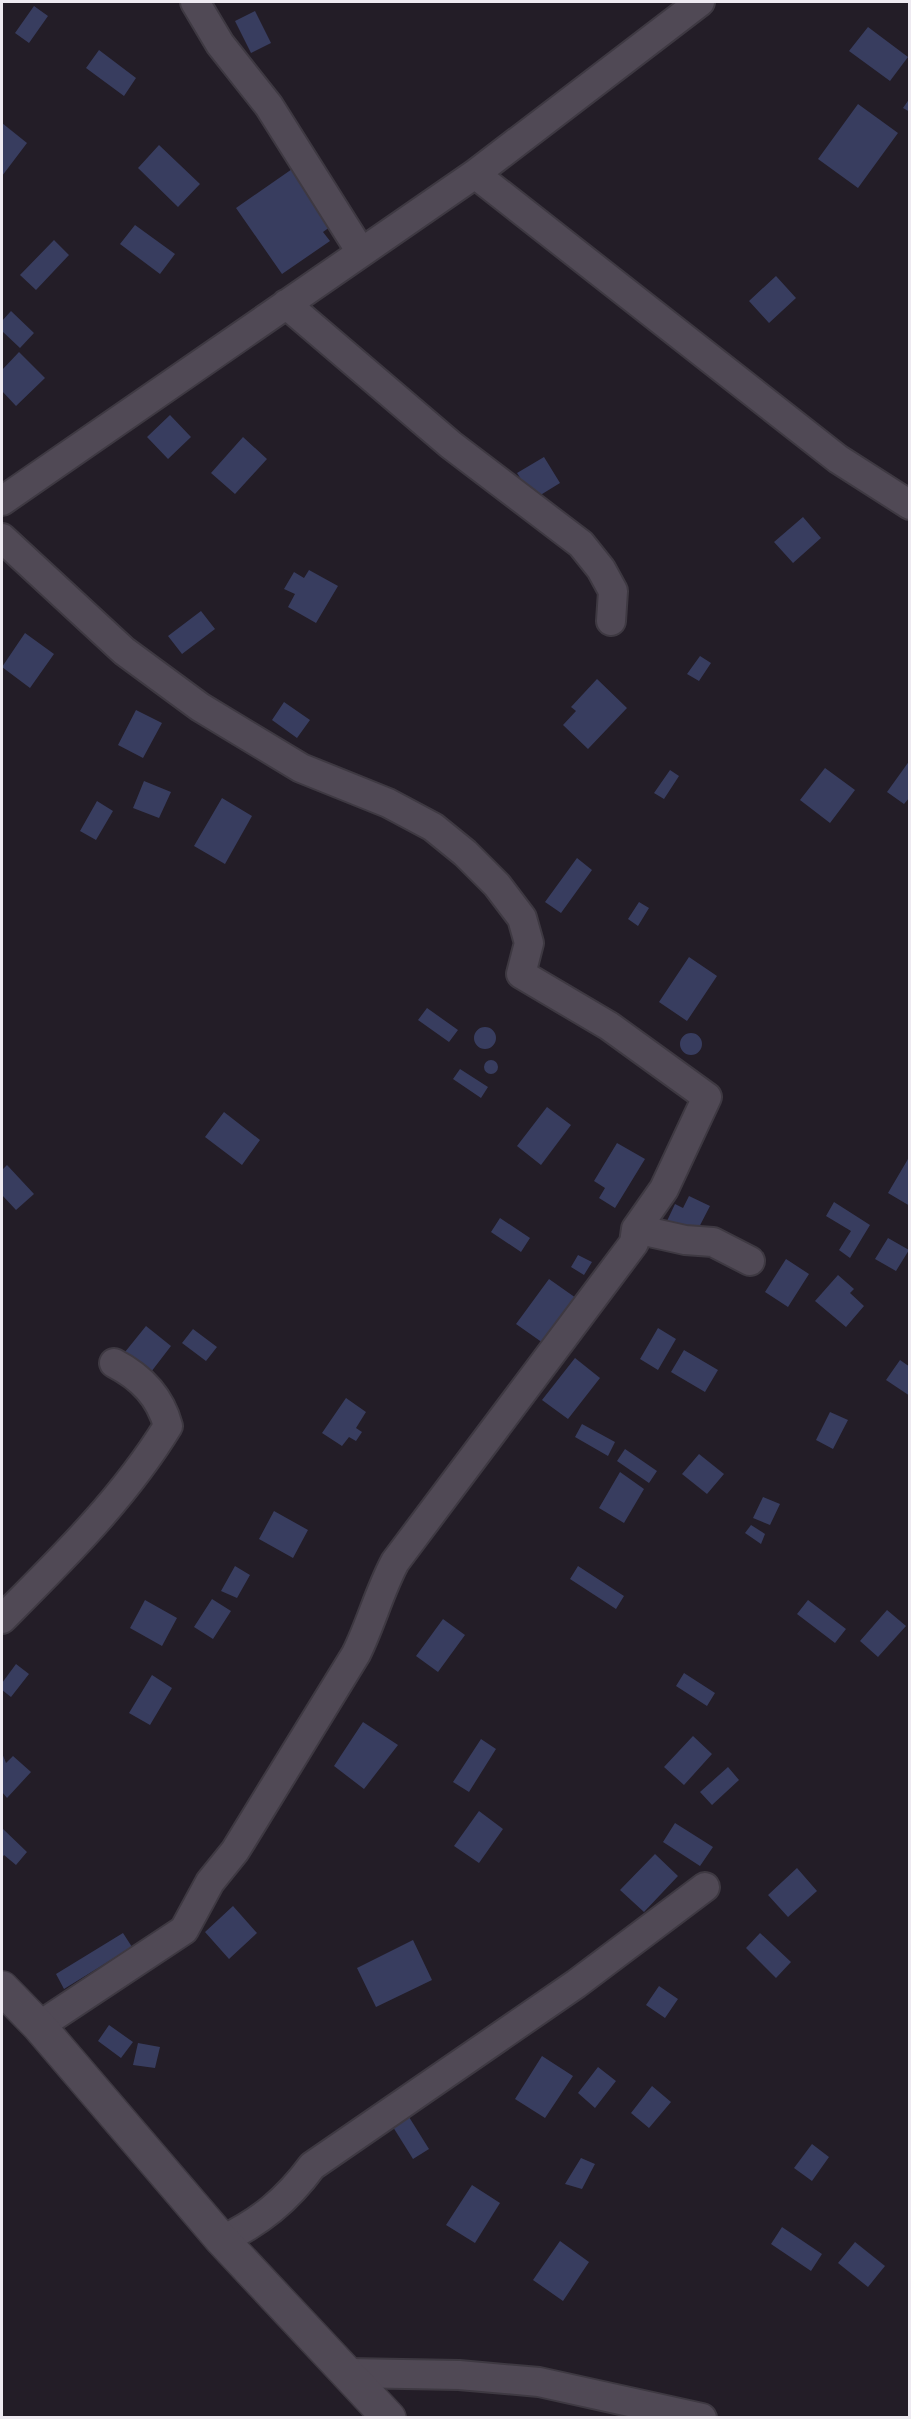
<svg xmlns="http://www.w3.org/2000/svg" width="911" height="2419" font-family="'Titillium Web',sans-serif">
	<rect width="100%" height="100%" fill="#231d27"/>
	<path fill="#383d5f" d="M34 6 48 16 29 43 15 33Z
		M255 11 271 43 251 53 235 21Z
		M868 27 908 57 890 81 849 51Z
		M99 50 136 78 124 96 86 68Z
		M910 98V112L903 108Z
		M858 104 898 133 858 188 818 159Z
		M2 123 27 143 2 176Z
		M159 145 200 184 178 207 138 168Z
		M295 167 334 224 323 232 330 241 282 274 236 208Z
		M135 225 175 254 160 274 120 244Z
		M54 240 69 255 36 290 20 275Z
		M776 276 796 298 769 323 749 301Z
		M11 311 34 333 20 348 2 331V321Z
		M19 352 45 378 16 406 2 391V370Z
		M170 415 191 437 168 459 147 437Z
		M243 437 267 459 235 494 211 473Z
		M544 457 560 483 534 499 517 473Z
		M803 517 821 538 793 563 774 542Z
		M309 570 338 586 316 623 288 607 295 594 284 589 294 572 304 578Z
		M201 611 215 629 182 654 168 636Z
		M25 633 54 654 30 688 2 667Z
		M700 656 711 663 699 681 687 674Z
		M597 679 627 708 588 749 563 725 576 711 571 707Z
		M284 702 310 720 297 738 272 720Z
		M136 710 162 723 143 758 118 745Z
		M910 760V797L904 804 887 792Z
		M825 768 855 790 830 823 800 800Z
		M670 770 679 776 664 799 654 793Z
		M144 781 171 792 159 818 133 808Z
		M222 798 252 816 225 864 194 846Z
		M97 801 113 811 96 840 80 831Z
		M577 858 592 870 561 913 545 902Z
		M639 902 649 908 638 926 628 919Z
		M689 957 717 976 687 1021 659 1002Z
		M427 1008 458 1030 449 1042 418 1020Z
		M474 1038a11 11 0 1 1 22 0a11 11 0 1 1-22 0Z
		M680 1044a11 11 0 1 1 22 0a11 11 0 1 1-22 0Z
		M484 1067a7 7 0 1 1 14 0a7 7 0 1 1-14 0Z
		M460 1069 488 1087 481 1098 453 1079Z
		M547 1107 571 1125 541 1165 517 1146Z
		M224 1112 260 1140 242 1165 205 1137Z
		M617 1143 645 1159 615 1208 599 1198 605 1188 594 1181Z
		M908 1159 910 1160V1206L888 1193Z
		M7 1165 34 1194 16 1210 2 1195V1170Z
		M689 1196 710 1206 695 1235 667 1221 675 1204 683 1208Z
		M834 1202 870 1225 850 1258 839 1250 851 1231 826 1216Z
		M500 1218 530 1238 521 1252 491 1232Z
		M888 1238 909 1250 896 1271 875 1259Z
		M578 1255 592 1262 584 1275 571 1267Z
		M786 1259 809 1274 788 1307 765 1292Z
		M838 1275 854 1289 850 1293 864 1306 846 1327 815 1301Z
		M549 1279 576 1298 543 1343 516 1324Z
		M146 1326 171 1346 151 1372 125 1352Z
		M658 1328 676 1339 658 1370 640 1359Z
		M193 1329 217 1347 206 1361 182 1343Z
		M684 1350 718 1370 705 1392 671 1372Z
		M575 1358 600 1378 568 1419 542 1400Z
		M900 1360 910 1367V1396L886 1380Z
		M346 1398 366 1412 356 1428 362 1432 356 1441 349 1437 342 1446 322 1433Z
		M830 1412 848 1420 833 1449 816 1440Z
		M582 1424 615 1442 608 1456 575 1437Z
		M625 1449 657 1471 649 1483 617 1461Z
		M699 1454 724 1474 707 1494 682 1474Z
		M620 1472 644 1489 624 1523 599 1508Z
		M763 1497 780 1504 770 1525 753 1518Z
		M274 1511 308 1530 293 1558 259 1539Z
		M751 1525 765 1534 761 1544 745 1533Z
		M235 1566 250 1575 237 1598 221 1591Z
		M578 1566 624 1596 616 1609 570 1579Z
		M212 1599 231 1611 213 1639 194 1627Z
		M145 1600 177 1618 162 1646 130 1628Z
		M808 1600 846 1629 835 1643 797 1614Z
		M887 1610 906 1626 878 1657 860 1641Z
		M443 1619 465 1635 438 1672 416 1656Z
		M16 1664 29 1674 11 1697 2 1690V1683Z
		M684 1673 715 1693 707 1706 676 1686Z
		M152 1675 172 1688 150 1725 129 1713Z
		M363 1722 398 1745 364 1789 334 1766Z
		M693 1736 712 1754 684 1785 664 1767Z
		M481 1739 496 1749 469 1792 453 1782Z
		M2 1753 6 1763 13 1756 31 1772 7 1798 2 1792Z
		M728 1767 739 1780 712 1805 700 1792Z
		M479 1811 503 1829 479 1863 454 1846Z
		M675 1823 713 1847 700 1866 663 1842Z
		M2 1828 27 1852 16 1865 4 1855 2 1858Z
		M655 1854 678 1876 644 1912 620 1890Z
		M797 1868 817 1891 788 1917 768 1895Z
		M233 1906 257 1933 229 1959 205 1932Z
		M123 1933 132 1947 64 1989 56 1974Z
		M760 1933 791 1962 776 1978 746 1948Z
		M413 1940 432 1980 376 2007 357 1968Z
		M659 1986 678 1999 665 2018 646 2005Z
		M109 2025 133 2042 121 2058 98 2041Z
		M138 2043 160 2047 155 2068 133 2065Z
		M542 2056 573 2076 545 2118 515 2099Z
		M598 2067 616 2081 595 2108 578 2093Z
		M652 2086 671 2102 649 2128 631 2113Z
		M409 2117 429 2149 413 2159 393 2127Z
		M812 2144 829 2157 812 2181 794 2168Z
		M581 2158 595 2164 582 2189 565 2184Z
		M472 2185 500 2203 475 2243 446 2225Z
		M782 2227 822 2254 811 2271 771 2244Z
		M560 2241 589 2262 563 2301 533 2280Z
		M855 2242 885 2266 868 2287 838 2263Z"/>
	<g fill="none" stroke-linecap="round" stroke-linejoin="round">
		<defs>
			<path id="minor" d="M195 2 220 44 269 106 361 252
				M475 174 838 459 910 505
				M286 304 451 445 581 544 601 569 613 591 611 621
				M2 501 475 174 700 2
				M2 538 124 651 200 707 301 768 388 803 433 827 465 853 497 885 522 918 529 943 521 974 609 1026 707 1097 664 1189 636 1229
				M2 1619C61 1560 124 1498 168 1426 160 1396 141 1377 114 1363
				M39 2026 184 1930 210 1882 235 1851 356 1654C371 1624 379 1592 395 1562L634 1243 636 1229 685 1240 713 1242 750 1261
				M222 2240C260 2222 287 2200 312 2166L576 1984 705 1887
				M349 2373 459 2375 539 2382 702 2418"/>
			<path id="tertiary" d="M2 1988 39 2026 222 2240 389 2418"/>
		</defs>
		<use href="#minor" stroke="#3e3942" stroke-width="32"/>
		<use href="#tertiary" stroke="#3e3942" stroke-width="36"/>
		<use href="#minor" stroke="#504955" stroke-width="28"/>
		<use href="#tertiary" stroke="#504955" stroke-width="33"/>
	</g>
	<rect width="911" height="2419" fill="none" stroke="#eeeaf1" stroke-width="6"/>
</svg>
